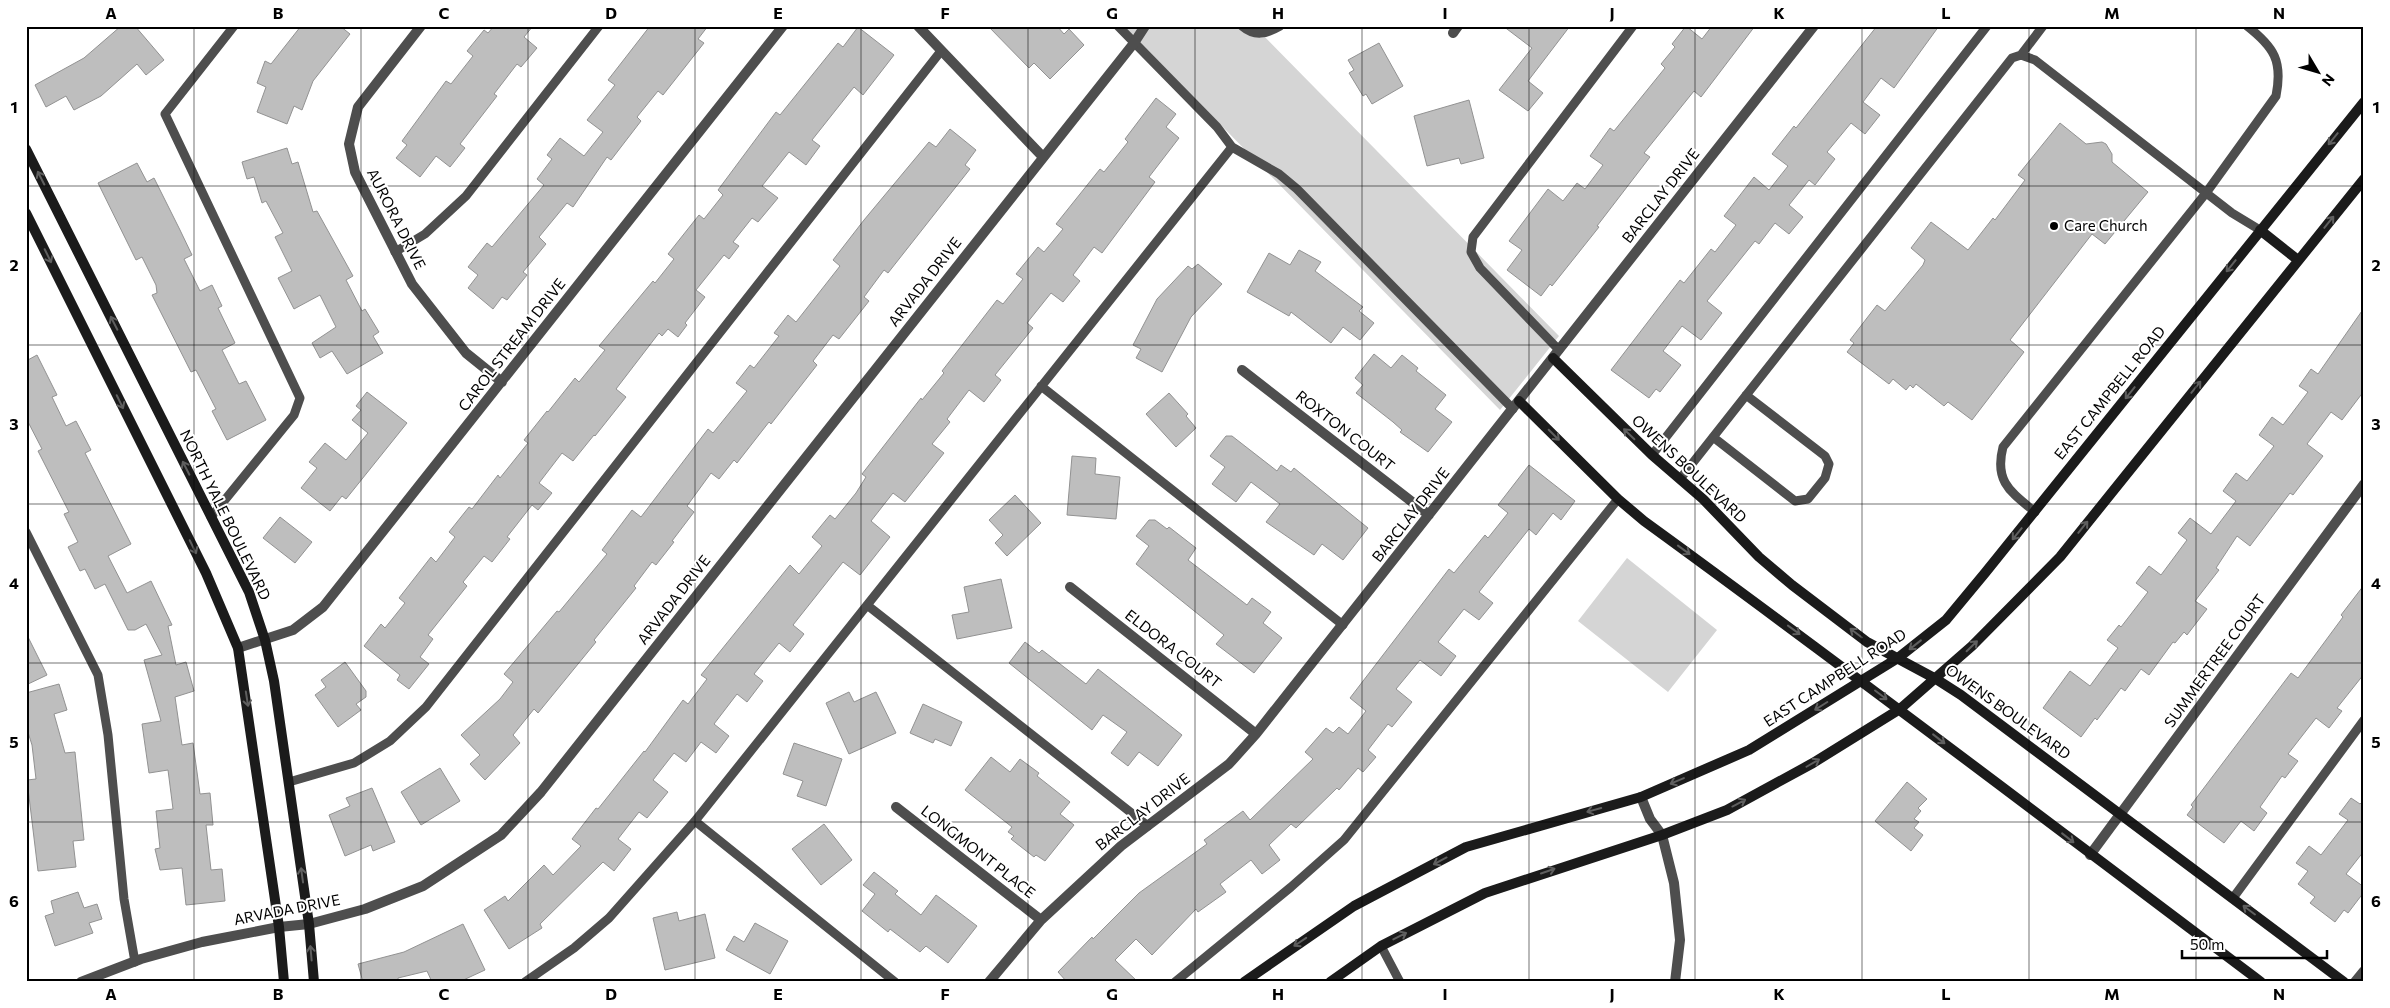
<svg xmlns="http://www.w3.org/2000/svg" width="2390" height="1008" font-family="Commissioner,sans-serif">
	<rect width="100%" height="100%" fill="#fff"/>
	<path fill="#d5d5d5" d="M1124 26H1254L1559 336 1500 410Z
		M1627 558 1717 630 1668 692 1578 621Z"/>
	<path fill="#bebebe" stroke="#929292" d="M121 26H135L164 60 146 75 137 64 101 96 74 110 66 96 46 107 35 85 84 58Z
		M301 26H340L350 34 313 81 302 110 294 106 287 124 257 112 266 87 257 83 265 61 271 64Z
		M494 26H533L524 37 537 48 521 67 517 64 494 94 497 96 460 144 465 148 450 167 436 156 420 177 396 158 407 145 402 141 446 81 451 84 473 56 467 51 484 30 488 33Z
		M650 26H708L698 39 704 43 663 95 658 91 637 117 641 121 611 160 607 157 573 207 567 203 539 237 546 244 523 272 527 275 507 300 502 297 493 309 468 288 478 275 468 267 487 243 492 247 544 185 537 179 552 159 547 155 560 138 584 156 603 132 587 120 615 85 608 80Z
		M988 26H1057L1064 34 1069 29 1084 45 1050 79 1034 63 1029 68Z
		M1503 26H1570L1528 81 1543 93 1528 111 1499 90 1532 48Z
		M1686 26 1702 39 1712 26H1755L1701 97 1694 91 1644 153 1650 157 1597 226 1599 227 1552 286 1550 284 1541 296 1507 270 1522 250 1509 241 1548 189 1563 201 1577 183 1585 189 1603 165 1590 156 1610 128 1614 131 1665 68 1661 64 1675 47 1672 44Z
		M1877 26H1939L1894 88 1881 78 1863 102 1880 115 1865 134 1851 123 1827 152 1835 159 1815 185 1809 180 1789 205 1803 217 1789 234 1775 223 1759 244 1755 241 1707 301 1722 313 1701 340 1682 326 1663 351 1681 365 1660 392 1656 389 1649 398 1611 370 1680 280 1684 283 1711 249 1715 252 1736 225 1724 216 1754 177 1769 190 1788 166 1772 154 1794 126 1796 128Z
		M858 27 894 55 863 95 854 87 812 140 820 146 806 165 789 152 762 186 778 198 758 222 752 218 733 242 739 246 729 259 724 255 696 290 705 297 685 323 687 325 678 337 668 329 662 336 659 333 616 389 626 397 595 436 594 435 573 461 562 453 539 483 552 493 538 510 532 505 507 537 510 539 492 562 484 556 463 582 467 586 428 635 433 639 420 657 429 664 409 689 397 680 400 675 364 646 381 624 385 628 405 603 399 598 431 557 436 562 455 537 449 532 469 507 472 509 498 475 500 478 528 443 524 440 547 411 548 412 575 378 579 382 605 350 599 346 653 281 655 283 674 259 668 254 699 215 704 219 723 195 718 190 776 112 780 115 838 43 843 47Z
		M1379 43 1403 86 1372 104 1366 94 1363 96 1349 73 1354 70 1348 60Z
		M1156 98 1176 114 1166 127 1179 138 1149 177 1155 182 1102 253 1094 247 1073 275 1080 281 1063 302 1051 293 1027 323 1033 328 995 375 1001 380 984 402 969 390 947 419 950 422 932 444 944 453 905 502 893 493 871 521 890 537 860 575 843 562 793 625 804 634 790 652 779 643 754 674 763 681 747 702 737 694 714 724 729 736 716 753 701 742 686 762 674 753 653 780 668 792 647 818 639 812 618 839 631 849 614 871 603 862 540 924 542 928 509 949 484 910 505 896 508 901 544 865 553 875 581 846 572 839 596 808 598 809 644 751 645 752 683 700 688 704 707 679 701 675 790 565 799 574 822 546 812 537 830 515 835 519 856 493 866 477 862 474 921 398 922 400 944 373 942 371 997 300 1003 304 1023 279 1016 274 1038 247 1044 252 1063 229 1056 224 1100 169 1104 172 1128 142 1125 139Z
		M1469 100 1484 158 1461 164 1459 158 1427 166 1414 116Z
		M2060 123 2086 144 2102 142 2106 144 2112 154V162L2148 192 2105 244 2092 234 2010 340 2024 352 1972 420 1948 402 1944 406 1916 384 1913 388 1910 385 1906 390 1893 379 1889 384 1847 352 1854 343 1850 340 1877 305 1885 311 1923 265 1925 260 1911 248 1931 222 1968 250 1993 218 1995 220 2025 180 2018 175Z
		M950 129 976 150 965 165 970 169 888 273 884 270 864 297 869 301 839 339 833 335 813 361 817 365 771 424 769 422 737 463 734 460 719 479 711 473 687 506 694 512 672 541 674 542 656 565 652 562 634 586 636 588 594 640 596 642 538 713 534 709 513 735 520 743 485 780 470 764 480 755 461 735 500 699 513 682 504 674 557 611 559 612 607 554 602 550 632 510 641 517 708 429 713 433 747 391 736 383 750 365 754 368 779 336 774 333 788 315 796 322 840 266 833 260 864 220 929 142 936 147Z
		M287 148 292 164 298 162 313 212 317 211 353 276 346 280 362 311 365 309 379 332 373 336 383 353 347 374 332 351 320 358 312 343 336 327 320 295 294 309 278 278 292 271 275 237 283 233 266 201 262 203 254 177 247 179 242 162Z
		M137 163 147 182 154 178 180 230 192 255 184 259 200 291 212 285 222 306 218 308 235 343 222 350 239 384 246 381 266 420 227 440 212 411 216 409 196 370 191 372 152 295 157 293 156 285 142 257 136 260 98 183Z
		M1299 250 1321 262 1315 271 1363 307 1359 311 1374 323 1360 340 1343 327 1331 343 1291 312 1289 316 1247 292 1269 253 1290 265Z
		M1198 264 1222 284 1191 317 1162 372 1136 358 1141 349 1133 345 1157 299 1188 266 1192 269Z
		M2364 308V391L2342 420 2331 412 2307 444 2323 456 2293 495 2290 493 2250 546 2237 536 2216 568 2219 570 2195 601 2207 609 2187 635 2184 632 2175 643 2173 642 2149 675 2141 669 2125 691 2121 688 2097 720 2095 718 2081 737 2043 708 2070 671 2090 686 2118 648 2107 640 2119 625 2121 627 2148 592 2136 583 2149 566 2161 575 2187 540 2178 533 2190 518 2211 534 2236 501 2223 491 2236 473 2247 481 2274 446 2259 435 2272 417 2283 425 2308 392 2299 386 2311 369 2318 374Z
		M1374 354 1391 368 1402 355 1418 368 1416 371 1446 395 1435 409 1452 422 1428 452 1400 432 1402 430 1393 422 1356 393 1363 385 1355 378Z
		M37 355 57 395 52 397 66 426 76 421 91 450 85 453 131 544 108 556 127 593 151 581 172 625 168 626 176 665 186 662 194 691 175 697 182 745 193 743 200 794 210 793 213 825H206L211 870 222 869 225 901 186 905 182 868 160 870 155 849 160 848 156 811 173 809 168 770 149 773 142 724 161 721 144 660 162 655 146 624 135 630H128L105 584 95 589 85 569 80 571 68 547 78 542 64 514 69 512 38 451 42 449 26 418V361Z
		M367 392 407 423 346 499 342 496 330 511 301 488 317 468 309 462 325 443 346 460 368 433 352 420 361 410 356 406Z
		M1169 393 1188 414 1186 416 1196 428 1176 447 1146 414Z
		M1226 436H1232L1277 471 1281 465 1291 472 1294 468 1368 528 1343 560 1322 544 1314 555 1266 522 1280 504 1251 482 1236 502 1212 484 1225 467 1210 456Z
		M1072 456 1096 458 1095 474 1120 477 1116 519 1067 515Z
		M1529 465 1575 501 1561 520 1553 513 1536 535 1529 529 1479 592 1493 603 1479 620 1464 609 1438 642 1456 656 1441 676 1420 660 1396 689 1412 702 1392 727 1388 724 1368 750 1376 757 1363 772 1358 768 1339 790 1337 788 1296 828 1291 824 1269 845 1280 860 1262 874 1251 860 1220 884 1226 892 1198 912 1196 909 1152 955 1136 939 1115 960 1138 982H1067L1058 972 1092 937 1093 939 1139 893 1207 844 1204 840 1243 811 1250 820 1313 759 1305 752 1326 728 1333 733 1339 727 1348 734 1366 711 1350 698 1449 569 1454 573 1485 535 1488 538 1508 513 1498 505Z
		M1015 495 1041 523 1007 556 995 543 1003 535 989 520Z
		M280 517 312 542 295 563 263 538Z
		M1149 520H1155L1167 529 1169 527 1196 548 1188 560 1247 605 1252 598 1271 612 1263 623 1282 638 1254 673 1216 644 1224 635 1136 564 1149 546 1136 536Z
		M1001 579 1012 628 957 639 952 615 969 612 964 587Z
		M2364 585V674L2337 708 2342 711 2329 728 2316 718 2288 754 2298 761 2285 778 2282 776 2260 807 2267 813 2254 831 2241 821 2224 843 2187 815 2193 807 2191 805 2291 673 2298 678 2343 617 2341 615Z
		M26 633 47 675 26 685Z
		M1025 642 1039 653 1042 650 1086 684 1098 669 1182 735 1158 766 1139 752 1128 766 1111 753 1127 732 1103 715 1092 730 1009 663Z
		M345 662 366 691V697L356 704 361 710 338 727 315 695 326 687 321 680Z
		M59 684 67 710 54 714 65 753 75 752 84 840 73 841 76 867 38 871 27 780 36 779 32 745 26 726V693Z
		M849 692 854 702 876 692 896 733 849 754 826 703Z
		M923 704 962 722 951 746 935 739 933 743 910 733Z
		M794 743 842 759 826 806 797 796 803 781 783 774Z
		M991 757 1010 772 1020 759 1039 773 1037 776 1070 802 1060 814 1074 825 1045 861 1036 855 1034 857 1011 839 1014 836 1008 832 1012 827 965 790Z
		M440 768 460 801 421 825 401 792Z
		M1907 782 1927 799 1918 808 1921 811 1914 819 1919 822 1914 828 1923 835 1911 851 1875 821Z
		M372 788 395 842 373 851 371 845 345 856 329 815 350 806 346 798Z
		M2351 798 2360 804 2364 800V851L2346 874 2364 887V892L2348 913 2344 910 2335 922 2310 903 2315 897 2298 884 2308 871 2296 863 2309 846 2321 855 2348 820 2339 814Z
		M824 824 852 860 821 885 792 849Z
		M874 872 898 891 895 894 921 915 936 895 977 926 948 963 926 946 920 952 890 929 888 932 862 911 875 894 863 885Z
		M78 892 84 908 97 904 102 919 89 923 93 933 55 946 45 916 54 913 51 901Z
		M677 912 679 921 705 914 715 958 665 970 653 918Z
		M755 923 788 941 770 974 726 950 734 936 744 942Z
		M463 924 485 970 459 982H432L427 971 398 978V982H363L358 964 404 952Z"/>
	<g fill="none" stroke-linecap="round" stroke-linejoin="round">
		<path stroke="#4e4e4e" stroke-width="9" d="M1118 26 1217 127 1232 147
			M1242 26C1255 37 1266 34 1280 26
			M2021 55 2043 26
			M395 252 425 234 466 196 599 26
			M1559 350 1480 268 1471 252 1473 237 1633 26
			M1041 386 1343 625
			M1713 437 1795 501 1808 499 1825 478 1829 464 1825 456 1746 395
			M1652 455 1987 26
			M1680 479 2012 58 2021 55 2035 60 2232 213 2260 230
			M2035 512C2011 492 1994 482 2003 447L2206 193 2276 96C2283 61 2274 47 2247 26
			M211 517 294 415 300 398 165 114 234 26
			M26 532 98 675 108 735 124 899 135 962
			M867 605 1148 826
			M289 782 354 763 390 741 426 707 941 51
			M695 821 895 982
			M2233 898 2364 720
			M1381 946 1400 982
			M525 982 574 948 609 918 695 821 1232 147 1279 174 1297 189 1513 409
			M1175 982 1291 887 1344 840 1618 499"/>
		<path stroke="#4e4e4e" stroke-width="10" d="M421 26 358 107 349 144 355 172 412 284 466 353 502 382
			M918 26 1043 157
			M1453 33 1458 26
			M1242 370 1429 515
			M1070 587 1256 734
			M238 648 293 630 323 607 783 26
			M1641 797 1650 819 1662 835 1674 883 1680 940 1675 982
			M896 807 1041 920
			M2090 855 2364 484
			M81 982 141 959 202 942 279 927 309 924 365 909 423 886 501 835 541 792 1134 43 1145 26
			M989 982 1041 920 1121 846 1229 764 1256 734 1814 26
			M2355 982 2364 971"/>
		<path stroke="#1b1b1b" stroke-width="10" d="M26 149 249 592 265 640 274 681 309 924 314 982
			M26 213 206 573 238 648 279 927 284 982
			M2260 230 2298 260
			M1553 358 1652 455 1703 499 1759 557 1792 585 1867 642 1936 679 1961 695 2344 982
			M1519 401 1618 499 1644 521C1852 672 2056 828 2261 982
			M1244 982 1354 906 1466 847 1641 797 1749 750 1898 658 1946 620 1985 573 2364 102
			M1330 982 1381 946 1485 893 1662 835 1727 810 1813 763 1900 709 1972 646 2060 557 2364 179"/>
	</g>
	<defs><path id="oneway-shaft" d="M-6 0H5M1.5-3L5.5 0L1.5 3" fill="none" stroke-width="1.6" stroke-linecap="round" stroke-linejoin="round" transform="scale(1.25)"/></defs>
	<g stroke="#5f5f5f">
		<use href="#oneway-shaft" transform="translate(2333 139) rotate(129)"/>
		<use href="#oneway-shaft" transform="translate(41 178) rotate(-117)"/>
		<use href="#oneway-shaft" transform="translate(2329 222) rotate(-51)"/>
		<use href="#oneway-shaft" transform="translate(48 256) rotate(64)"/>
		<use href="#oneway-shaft" transform="translate(2231 266) rotate(129)"/>
		<use href="#oneway-shaft" transform="translate(114 323) rotate(-117)"/>
		<use href="#oneway-shaft" transform="translate(2196 387) rotate(-51)"/>
		<use href="#oneway-shaft" transform="translate(2130 393) rotate(129)"/>
		<use href="#oneway-shaft" transform="translate(120 402) rotate(64)"/>
		<use href="#oneway-shaft" transform="translate(1629 434) rotate(-136)"/>
		<use href="#oneway-shaft" transform="translate(1554 435) rotate(45)"/>
		<use href="#oneway-shaft" transform="translate(186 468) rotate(-117)"/>
		<use href="#oneway-shaft" transform="translate(2083 527) rotate(-51)"/>
		<use href="#oneway-shaft" transform="translate(2017 534) rotate(129)"/>
		<use href="#oneway-shaft" transform="translate(193 547) rotate(64)"/>
		<use href="#oneway-shaft" transform="translate(1684 550) rotate(36)"/>
		<use href="#oneway-shaft" transform="translate(1794 630) rotate(36)"/>
		<use href="#oneway-shaft" transform="translate(1856 633) rotate(-143)"/>
		<use href="#oneway-shaft" transform="translate(1915 645) rotate(142)"/>
		<use href="#oneway-shaft" transform="translate(1972 646) rotate(-44)"/>
		<use href="#oneway-shaft" transform="translate(1881 695) rotate(37)"/>
		<use href="#oneway-shaft" transform="translate(247 699) rotate(81)"/>
		<use href="#oneway-shaft" transform="translate(1821 706) rotate(148)"/>
		<use href="#oneway-shaft" transform="translate(1939 739) rotate(38)"/>
		<use href="#oneway-shaft" transform="translate(1813 763) rotate(-30)"/>
		<use href="#oneway-shaft" transform="translate(1677 781) rotate(157)"/>
		<use href="#oneway-shaft" transform="translate(1739 803) rotate(-28)"/>
		<use href="#oneway-shaft" transform="translate(1594 810) rotate(165)"/>
		<use href="#oneway-shaft" transform="translate(2068 838) rotate(38)"/>
		<use href="#oneway-shaft" transform="translate(1440 861) rotate(152)"/>
		<use href="#oneway-shaft" transform="translate(1548 871) rotate(-19)"/>
		<use href="#oneway-shaft" transform="translate(302 875) rotate(-98)"/>
		<use href="#oneway-shaft" transform="translate(2249 910) rotate(-143)"/>
		<use href="#oneway-shaft" transform="translate(1400 936) rotate(-27)"/>
		<use href="#oneway-shaft" transform="translate(1300 942) rotate(146)"/>
		<use href="#oneway-shaft" transform="translate(311 953) rotate(-95)"/>
	</g>
	<path fill="none" stroke="#000" stroke-width="1" stroke-opacity="0.55" d="M194 26V982M361 26V982M528 26V982M695 26V982M861 26V982M1028 26V982M1195 26V982M1362 26V982M1529 26V982M1695 26V982M1862 26V982M2029 26V982M2196 26V982M26 186H2364M26 345H2364M26 504H2364M26 663H2364M26 822H2364"/>
	<circle fill="#000" stroke="#fff" stroke-width="2" cx="2054" cy="226" r="5"/>
	<g text-anchor="middle" stroke-width="4" stroke-linejoin="round" paint-order="stroke">
		<g font-size="15" fill="#000" stroke="#fff">
			<text transform="translate(1661 196) rotate(-52)" y="5">BARCLAY DRIVE</text>
			<text transform="translate(396 219) rotate(63)" y="5">AURORA DRIVE</text>
			<text transform="translate(925 282) rotate(-52)" y="5">ARVADA DRIVE</text>
			<text transform="translate(512 345) rotate(-52)" y="5">CAROL STREAM DRIVE</text>
			<text transform="translate(2110 393) rotate(-51)" y="5">EAST CAMPBELL ROAD</text>
			<text transform="translate(1345 431) rotate(38)" y="5">ROXTON COURT</text>
			<text transform="translate(1689 469) rotate(43)" y="5">OWENS BOULEVARD</text>
			<text transform="translate(225 515) rotate(64)" y="5">NORTH YALE BOULEVARD</text>
			<text transform="translate(1411 515) rotate(-52)" y="5">BARCLAY DRIVE</text>
			<text transform="translate(674 600) rotate(-52)" y="5">ARVADA DRIVE</text>
			<text transform="translate(1173 649) rotate(38)" y="5">ELDORA COURT</text>
			<text transform="translate(2215 661) rotate(-54)" y="5">SUMMERTREE COURT</text>
			<text transform="translate(1835 678) rotate(-33)" y="5">EAST CAMPBELL ROAD</text>
			<text transform="translate(2008 712) rotate(36)" y="5">OWENS BOULEVARD</text>
			<text transform="translate(1143 812) rotate(-38)" y="5">BARCLAY DRIVE</text>
			<text transform="translate(978 852) rotate(38)" y="5">LONGMONT PLACE</text>
			<text transform="translate(287 910) rotate(-11)" y="5">ARVADA DRIVE</text>
		</g>
		<g font-size="15" fill="#000" stroke="#fff" text-anchor="start">
			<text x="2064" y="231">Care Church</text>
		</g>
	</g>
	<rect width="2390" height="1008" fill="none" stroke="#ffffff" stroke-width="55"/>
	<g transform="translate(2318 72) rotate(128)" stroke="#ffffff" stroke-width="4" paint-order="stroke">
	<path d="M0-4L9 19L0 12L-9 19Z" fill="#000000"/>
	<text y="-8" font-size="14" font-weight="bold" text-anchor="middle" fill="#000000">N</text>
	</g>
	<path d="M2182 950v8h145v-8" fill="none" stroke="#000000" stroke-width="2.5"/>
	<text x="2190" y="950" font-size="15" fill="#000000" stroke="#ffffff" stroke-width="4" paint-order="stroke">50 m</text>
	<rect x="28" y="28" width="2334" height="952" fill="none" stroke="#000" stroke-width="2"/>
	<g font-size="16" text-anchor="middle" font-weight="bold" fill="#000">
		<text x="111" y="19">A</text>
		<text x="278" y="19">B</text>
		<text x="444" y="19">C</text>
		<text x="611" y="19">D</text>
		<text x="778" y="19">E</text>
		<text x="945" y="19">F</text>
		<text x="1112" y="19">G</text>
		<text x="1278" y="19">H</text>
		<text x="1445" y="19">I</text>
		<text x="1612" y="19">J</text>
		<text x="1779" y="19">K</text>
		<text x="1946" y="19">L</text>
		<text x="2112" y="19">M</text>
		<text x="2279" y="19">N</text>
		<text x="14" y="113">1</text>
		<text x="2376" y="113">1</text>
		<text x="14" y="271">2</text>
		<text x="2376" y="271">2</text>
		<text x="14" y="430">3</text>
		<text x="2376" y="430">3</text>
		<text x="14" y="589">4</text>
		<text x="2376" y="589">4</text>
		<text x="14" y="748">5</text>
		<text x="2376" y="748">5</text>
		<text x="14" y="907">6</text>
		<text x="2376" y="907">6</text>
		<text x="111" y="1000">A</text>
		<text x="278" y="1000">B</text>
		<text x="444" y="1000">C</text>
		<text x="611" y="1000">D</text>
		<text x="778" y="1000">E</text>
		<text x="945" y="1000">F</text>
		<text x="1112" y="1000">G</text>
		<text x="1278" y="1000">H</text>
		<text x="1445" y="1000">I</text>
		<text x="1612" y="1000">J</text>
		<text x="1779" y="1000">K</text>
		<text x="1946" y="1000">L</text>
		<text x="2112" y="1000">M</text>
		<text x="2279" y="1000">N</text>
	</g>
</svg>
